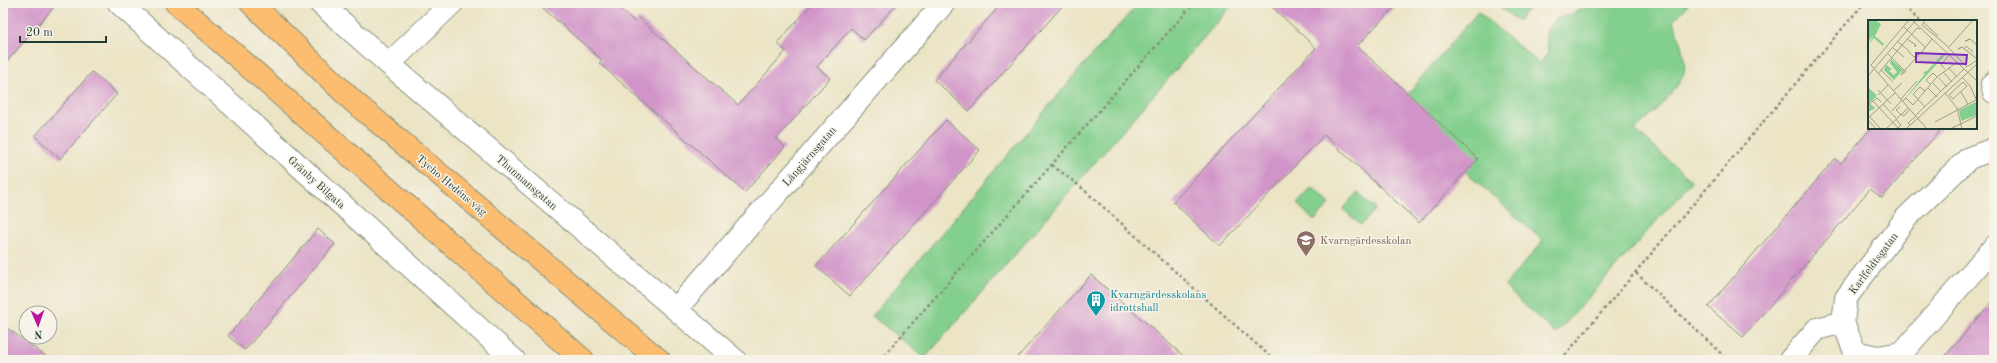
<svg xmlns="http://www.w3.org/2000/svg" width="1997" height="363" font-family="'Old Standard TT',serif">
	<rect width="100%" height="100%" fill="#f7f3e8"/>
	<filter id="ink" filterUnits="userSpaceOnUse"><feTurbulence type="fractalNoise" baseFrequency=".025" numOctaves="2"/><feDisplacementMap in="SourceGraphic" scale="8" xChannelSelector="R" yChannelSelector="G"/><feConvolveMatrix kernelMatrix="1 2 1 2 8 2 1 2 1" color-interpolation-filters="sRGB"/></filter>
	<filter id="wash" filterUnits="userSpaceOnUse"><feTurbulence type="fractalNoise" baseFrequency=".012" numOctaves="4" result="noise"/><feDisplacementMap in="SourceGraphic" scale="16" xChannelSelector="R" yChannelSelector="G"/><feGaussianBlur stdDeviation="0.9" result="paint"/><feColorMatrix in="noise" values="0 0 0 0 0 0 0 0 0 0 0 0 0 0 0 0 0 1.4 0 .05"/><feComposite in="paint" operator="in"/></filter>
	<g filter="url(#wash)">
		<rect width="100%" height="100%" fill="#ebe4c5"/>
		<path fill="#83cf8d" stroke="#518660" d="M1139 3H1234L925 358 872 316 1085 63Z
			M1503 3H1531L1532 4 1518 21 1500 7Z
			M1598 3H1670L1688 5 1673 21C1678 34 1687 60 1684 73 1679 90 1648 117 1635 130L1692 181 1556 334 1504 286 1543 241 1395 109 1478 12 1540 64 1548 53 1546 32 1555 20Z
			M1312 188 1330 204 1314 221 1297 204Z
			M1358 193 1376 209 1361 225 1343 209Z"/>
		<g id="blocks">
			<path fill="#d194c9" d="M3 3H57L3 66Z
				M537 3H613L635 22 639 18 738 105 786 51 777 43 813 3H898L864 40 851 28 817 67 830 78 776 139 785 147 745 192 599 63 602 60Z
				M1002 3H1065L969 111 934 80Z
				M1268 3H1398L1357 46 1478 159 1419 223 1324 135 1220 246 1173 202 1316 48Z
				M92 72 117 94 60 159 35 136Z
				M946 120 980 150 850 296 816 266Z
				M1871 128H1942L1882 198 1870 189 1743 337 1708 307 1835 159 1841 163Z
				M318 229 335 244 245 350 228 336Z
				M1091 275 1188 360H1015Z
				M1994 299V360H1942Z
				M3 325 51 360H3Z"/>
		</g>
	</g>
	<g filter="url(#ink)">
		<use href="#blocks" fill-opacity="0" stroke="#85907c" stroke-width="1"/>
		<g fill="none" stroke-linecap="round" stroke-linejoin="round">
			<defs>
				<path id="minor" d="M119 3 514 360
					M320 3 389 64 735 360
					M389 64 452 3
					M1994 82 1992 84 1994 92
					M1994 149 1969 158 1906 218 1846 298 1843 322 1855 352 1877 357 1902 353 1994 247
					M676 309 944 3
					M1790 360 1817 329 1843 322"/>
				<path id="major" d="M176 3 583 360
					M251 3 354 102 659 360"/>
			</defs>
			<use href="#minor" stroke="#85907c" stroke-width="24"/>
			<use href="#major" stroke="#85907c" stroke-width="24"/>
			<path stroke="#85907c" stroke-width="2.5" stroke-dasharray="3 3" stroke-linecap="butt" d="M1900 3 1920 21
				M1052 165 1082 188 1274 360
				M1636 273 1728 360
				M880 360 1194 3
				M1561 360 1864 3"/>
			<use href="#minor" stroke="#fff" stroke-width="22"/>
			<use href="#major" stroke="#fcbd6f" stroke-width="22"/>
		</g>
	</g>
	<defs>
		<symbol id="school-pin" viewBox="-11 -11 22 30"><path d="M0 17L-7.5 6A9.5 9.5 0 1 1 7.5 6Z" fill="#8d6e63" stroke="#f7f3e8"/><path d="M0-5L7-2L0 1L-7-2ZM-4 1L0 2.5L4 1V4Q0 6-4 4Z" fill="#fff"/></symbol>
		<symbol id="building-pin" viewBox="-11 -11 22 30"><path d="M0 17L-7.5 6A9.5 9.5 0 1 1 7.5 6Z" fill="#0f9aa8" stroke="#f7f3e8"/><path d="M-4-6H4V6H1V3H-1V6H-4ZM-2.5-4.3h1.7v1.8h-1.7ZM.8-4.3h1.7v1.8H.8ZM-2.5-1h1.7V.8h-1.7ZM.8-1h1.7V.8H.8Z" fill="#fff"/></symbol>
	</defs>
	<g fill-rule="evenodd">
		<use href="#school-pin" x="1295" y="229" width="22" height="30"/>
		<use href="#building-pin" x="1085" y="289" width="22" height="30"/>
	</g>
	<g text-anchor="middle" stroke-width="3" stroke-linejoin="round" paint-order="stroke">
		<g font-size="11" fill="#1f3d34" stroke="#f7f3e8">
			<text transform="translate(809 156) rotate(-49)" y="4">Långjärnsgatan</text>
			<text transform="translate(317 182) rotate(42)" y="4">Gränby Bilgata</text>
			<text transform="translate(527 182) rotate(41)" y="4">Thunmansgatan</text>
			<text transform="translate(452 185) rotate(40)" y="4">Tycho Hedéns väg</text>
			<text transform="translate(1873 263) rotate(-53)" y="4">Karlfeldtsgatan</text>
		</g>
		<g font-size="11" fill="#785e54" stroke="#f7f3e8" text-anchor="start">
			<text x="1320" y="244">Kvarngärdesskolan</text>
		</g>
		<g font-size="11" fill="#0d838f" stroke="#f7f3e8" text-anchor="start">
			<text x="1110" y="298">Kvarngärdesskolans<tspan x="1110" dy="13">idrottshall</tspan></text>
		</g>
	</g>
	<g transform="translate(1868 20)">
		<rect width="109" height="109" fill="#ebe4c5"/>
		<path d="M7 0 13 4 7 16 16 24 15 26 6 18 0 24 6 15 0 21V1ZM75 34 77 35 35 81 57 54 55 52 59 51ZM23 39 35 50 26 60 16 50 18 45 24 49 21 51 26 55 29 52 22 43ZM0 67 9 76 1 83 7 88 0 92 2 87 0 86ZM108 82 109 95 93 101 91 90Z" fill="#83cf8d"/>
		<path fill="none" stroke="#99a18b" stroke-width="1" d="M44 0 109 61M57 0 54 5 76 23 99 47 109 40M40 1 3 45 59 109M55 2 70 16M35 6 58 28M39 19 48 25 47 27V25M102 19 97 21H98L102 19 109 25M30 22 40 30 42 33 46 37 48 38 52 33 46 37M81 27 105 0M94 27 90 29 94 27 109 39M25 28 29 31 49 8 52 9M96 29 98 26 105 32M20 34 36 50 33 55 38 51 36 50M52 34 64 19M89 42 81 48 89 57M77 49 73 45 81 35M13 50 25 62M37 50 48 38M75 52 84 62M10 54 29 31 36 37M0 56 48 0M94 57 102 66 109 81M71 58 79 67M95 62 99 66 85 79 81 75ZM65 63 73 72M63 65 58 60 65 53 69 57M60 68 69 77M10 70 23 84M25 71 34 63M57 71 52 67 45 74 57 87M93 72 100 84M77 73 89 88 94 109M10 75 20 65M33 79 49 61M5 81 31 109M35 81 38 78 45 85 69 57 81 48M1 84 9 78 13 82M15 84 28 98M32 87 28 90 33 95M24 91 34 80M33 94 36 96 42 89M0 95 13 109M48 95 96 49M0 98 27 73M28 99 33 105 30 108M0 100 8 109M67 102 108 80M42 105 40 103 48 96M18 109 40 88M38 109 109 44M82 109 109 96"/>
		<path fill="#7b2cbf" fill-opacity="0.15" stroke="#7b2cbf" stroke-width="2" d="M48 33 99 35 98 44 48 42Z"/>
		<rect width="109" height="109" fill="none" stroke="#1f3d34" stroke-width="2"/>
	</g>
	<rect width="1997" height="363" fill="none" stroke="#f7f3e8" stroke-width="16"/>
	<g transform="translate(38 325) rotate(178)"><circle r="19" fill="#f7f3e8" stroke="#a1aaa0"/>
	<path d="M0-3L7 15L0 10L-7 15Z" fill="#b5179e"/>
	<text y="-6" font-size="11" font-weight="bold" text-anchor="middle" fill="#1f3d34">N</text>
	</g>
	<path d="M20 36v6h86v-6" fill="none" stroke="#1f3d34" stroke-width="2"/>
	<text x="26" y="36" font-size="12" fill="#1f3d34" stroke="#f7f3e8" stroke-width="3" paint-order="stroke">20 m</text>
</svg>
